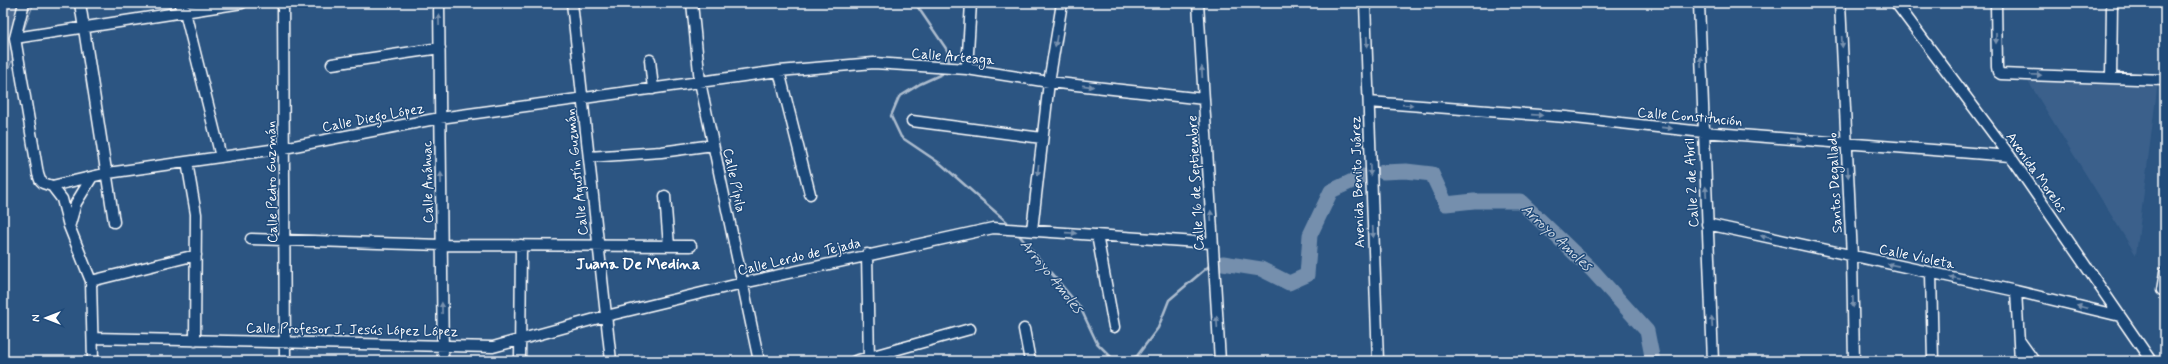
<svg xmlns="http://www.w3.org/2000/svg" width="2168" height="364" font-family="Mynerve,sans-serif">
	<rect width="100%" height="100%" fill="#2c5582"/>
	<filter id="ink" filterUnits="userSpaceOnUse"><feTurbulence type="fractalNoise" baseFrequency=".025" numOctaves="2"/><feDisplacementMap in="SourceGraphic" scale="8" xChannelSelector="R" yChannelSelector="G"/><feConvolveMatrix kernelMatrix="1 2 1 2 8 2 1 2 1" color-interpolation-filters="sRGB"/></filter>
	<g filter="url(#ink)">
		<path fill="#3b618b" d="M2026 78 2158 81 2136 255Z"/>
		<path fill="#486b92" stroke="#a4b5c8" d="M3 3H34L3 84Z"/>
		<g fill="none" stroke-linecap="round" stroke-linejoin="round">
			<path stroke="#acbcce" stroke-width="2.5" d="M915 3 947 50 949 60
				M942 74 920 84 899 97 891 116 901 137 941 164 1007 222
				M1018 234 1080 307 1097 343 1114 360 1124 361 1137 356 1158 328 1169 300 1209 266"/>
			<path stroke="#748fad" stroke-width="15" d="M1383 172 1406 171 1432 174 1446 204 1474 201H1520L1592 270 1647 331 1653 361
				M1223 263 1261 269 1289 283 1307 275 1310 235 1331 191 1363 176"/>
			<defs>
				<path id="street" d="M24 3 15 38 38 174 40 180 43 183 52 186 62 199 69 226 91 281 93 361
					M80 3 114 222
					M180 3 185 12 221 157
					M283 3 285 361
					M439 3 443 361
					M572 3 611 361
					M692 3 700 82 759 361
					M1198 3 1220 361
					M1365 3 1378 361
					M1699 3 1713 361
					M1840 3 1852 257 1854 361
					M1896 3 2010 156 2151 361
					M1996 3 1997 67 1998 72 2001 74 2165 80
					M15 38 242 3
					M650 60 653 89
					M332 64 440 48
					M967 69 971 3
					M779 71 810 194
					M2111 78 2112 3
					M1369 102 1566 117 1703 132 2010 156
					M912 121 1042 138
					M589 157 661 152 713 145
					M187 162 196 214 195 341
					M52 186 108 173 284 148 440 118 779 71 874 63 967 69 1049 82 1204 99
					M665 196 669 246
					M70 224 76 203 92 177
					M1707 224 2016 291 2120 316
					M1032 230 1049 82 1062 3
					M1097 235 1114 327
					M251 239 441 245 691 246
					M867 254 869 361
					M1931 273 1933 361
					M91 281 196 255
					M2162 290 2165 272
					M2016 291 2020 361
					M1024 329 1030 361
					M93 338 493 347 606 316 743 283 993 228 1212 243
					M2019 340 2034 361
					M520 361 521 245
					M855 361 970 329"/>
			</defs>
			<use href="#street" stroke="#fff" stroke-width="13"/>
			<use href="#street" stroke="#1f4a7a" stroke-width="10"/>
		</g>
		<defs><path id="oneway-solid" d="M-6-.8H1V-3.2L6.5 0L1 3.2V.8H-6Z"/></defs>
		<g fill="#7992af">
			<use href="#oneway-solid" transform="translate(439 20) rotate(-91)"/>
			<use href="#oneway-solid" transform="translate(1996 38) rotate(90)"/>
			<use href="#oneway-solid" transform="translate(1056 41) rotate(99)"/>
			<use href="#oneway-solid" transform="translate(1367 42) rotate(88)"/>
			<use href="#oneway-solid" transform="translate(1842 42) rotate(87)"/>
			<use href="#oneway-solid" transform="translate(1701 62) rotate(-92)"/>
			<use href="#oneway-solid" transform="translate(1202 72) rotate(-93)"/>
			<use href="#oneway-solid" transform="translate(2036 75) rotate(2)"/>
			<use href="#oneway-solid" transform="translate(1088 86) rotate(6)"/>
			<use href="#oneway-solid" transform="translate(1408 105) rotate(4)"/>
			<use href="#oneway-solid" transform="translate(1537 115) rotate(4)"/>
			<use href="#oneway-solid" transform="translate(1667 128) rotate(6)"/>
			<use href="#oneway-solid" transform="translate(1796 139) rotate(4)"/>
			<use href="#oneway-solid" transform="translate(1038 170) rotate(96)"/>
			<use href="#oneway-solid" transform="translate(1370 170) rotate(88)"/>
			<use href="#oneway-solid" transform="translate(1848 172) rotate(87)"/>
			<use href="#oneway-solid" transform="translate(441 178) rotate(-91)"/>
			<use href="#oneway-solid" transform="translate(1706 192) rotate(-93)"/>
			<use href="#oneway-solid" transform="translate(1211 216) rotate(-93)"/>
			<use href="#oneway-solid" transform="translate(1373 232) rotate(87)"/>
			<use href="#oneway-solid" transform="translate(1071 233) rotate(4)"/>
			<use href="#oneway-solid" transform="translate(1766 237) rotate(-167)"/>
			<use href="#oneway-solid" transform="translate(1893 265) rotate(-169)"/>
			<use href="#oneway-solid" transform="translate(1955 278) rotate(-168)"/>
			<use href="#oneway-solid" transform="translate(1853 302) rotate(88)"/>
			<use href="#oneway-solid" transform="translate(2082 307) rotate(-166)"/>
			<use href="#oneway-solid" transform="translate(442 308) rotate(-91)"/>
			<use href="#oneway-solid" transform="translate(1217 322) rotate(-94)"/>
			<use href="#oneway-solid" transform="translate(1712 322) rotate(-93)"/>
		</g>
	</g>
	<g text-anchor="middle" stroke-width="3" stroke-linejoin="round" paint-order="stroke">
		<g font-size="14" fill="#fff" stroke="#1f4a7a">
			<text transform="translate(953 56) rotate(5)" y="5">Calle Arteaga</text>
			<text transform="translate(1690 116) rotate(5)" y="5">Calle Constitución</text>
			<text transform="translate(373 117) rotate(-11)" y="5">Calle Diego López</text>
			<text transform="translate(576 172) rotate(-96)" y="5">Calle Agustín Guzmán</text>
			<text transform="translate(2037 172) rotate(55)" y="5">Avenida Morelos</text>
			<text transform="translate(735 180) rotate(78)" y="5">Calle Pípila</text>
			<text transform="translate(271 182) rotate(-91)" y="5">Calle Pedro Guzmán</text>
			<text transform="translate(427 182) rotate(-91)" y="5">Calle Anáhuac</text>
			<text transform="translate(1357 182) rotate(-92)" y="5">Avenida Benito Juárez</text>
			<text transform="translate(1195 183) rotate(-93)" y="5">Calle 16 de Septiembre</text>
			<text transform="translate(1691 183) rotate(-93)" y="5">Calle 2 de Abril</text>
			<text transform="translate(1834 183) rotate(-93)" y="5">Santos Degallado</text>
			<text transform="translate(799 256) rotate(-13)" y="5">Calle Lerdo de Tejada</text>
			<text transform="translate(1917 256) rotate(12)" y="5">Calle Violeta</text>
			<text transform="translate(352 329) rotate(1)" y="5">Calle Profesor J. Jesús López López</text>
		</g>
		<g font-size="15" font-style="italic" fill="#d5dde6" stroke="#1f4a7a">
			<text transform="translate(1557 237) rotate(43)" y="5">Arroyo Amoles</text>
			<text transform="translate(1052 276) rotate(51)" y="5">Arroyo Amoles</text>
		</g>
		<g font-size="16" font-weight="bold" fill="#fff" stroke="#1f4a7a">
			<text x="638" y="269">Juana De Medina</text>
		</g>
	</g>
	<rect width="2168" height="364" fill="none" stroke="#1f4a7a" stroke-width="16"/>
	<rect x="8" y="8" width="2152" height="348" fill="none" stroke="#fff" stroke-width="1.5" filter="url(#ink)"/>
	<g transform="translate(46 318) rotate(270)" stroke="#1f4a7a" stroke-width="3" paint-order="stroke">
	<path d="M0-3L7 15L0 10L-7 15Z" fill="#ffffff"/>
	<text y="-6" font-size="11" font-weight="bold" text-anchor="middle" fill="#ffffff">N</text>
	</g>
</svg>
